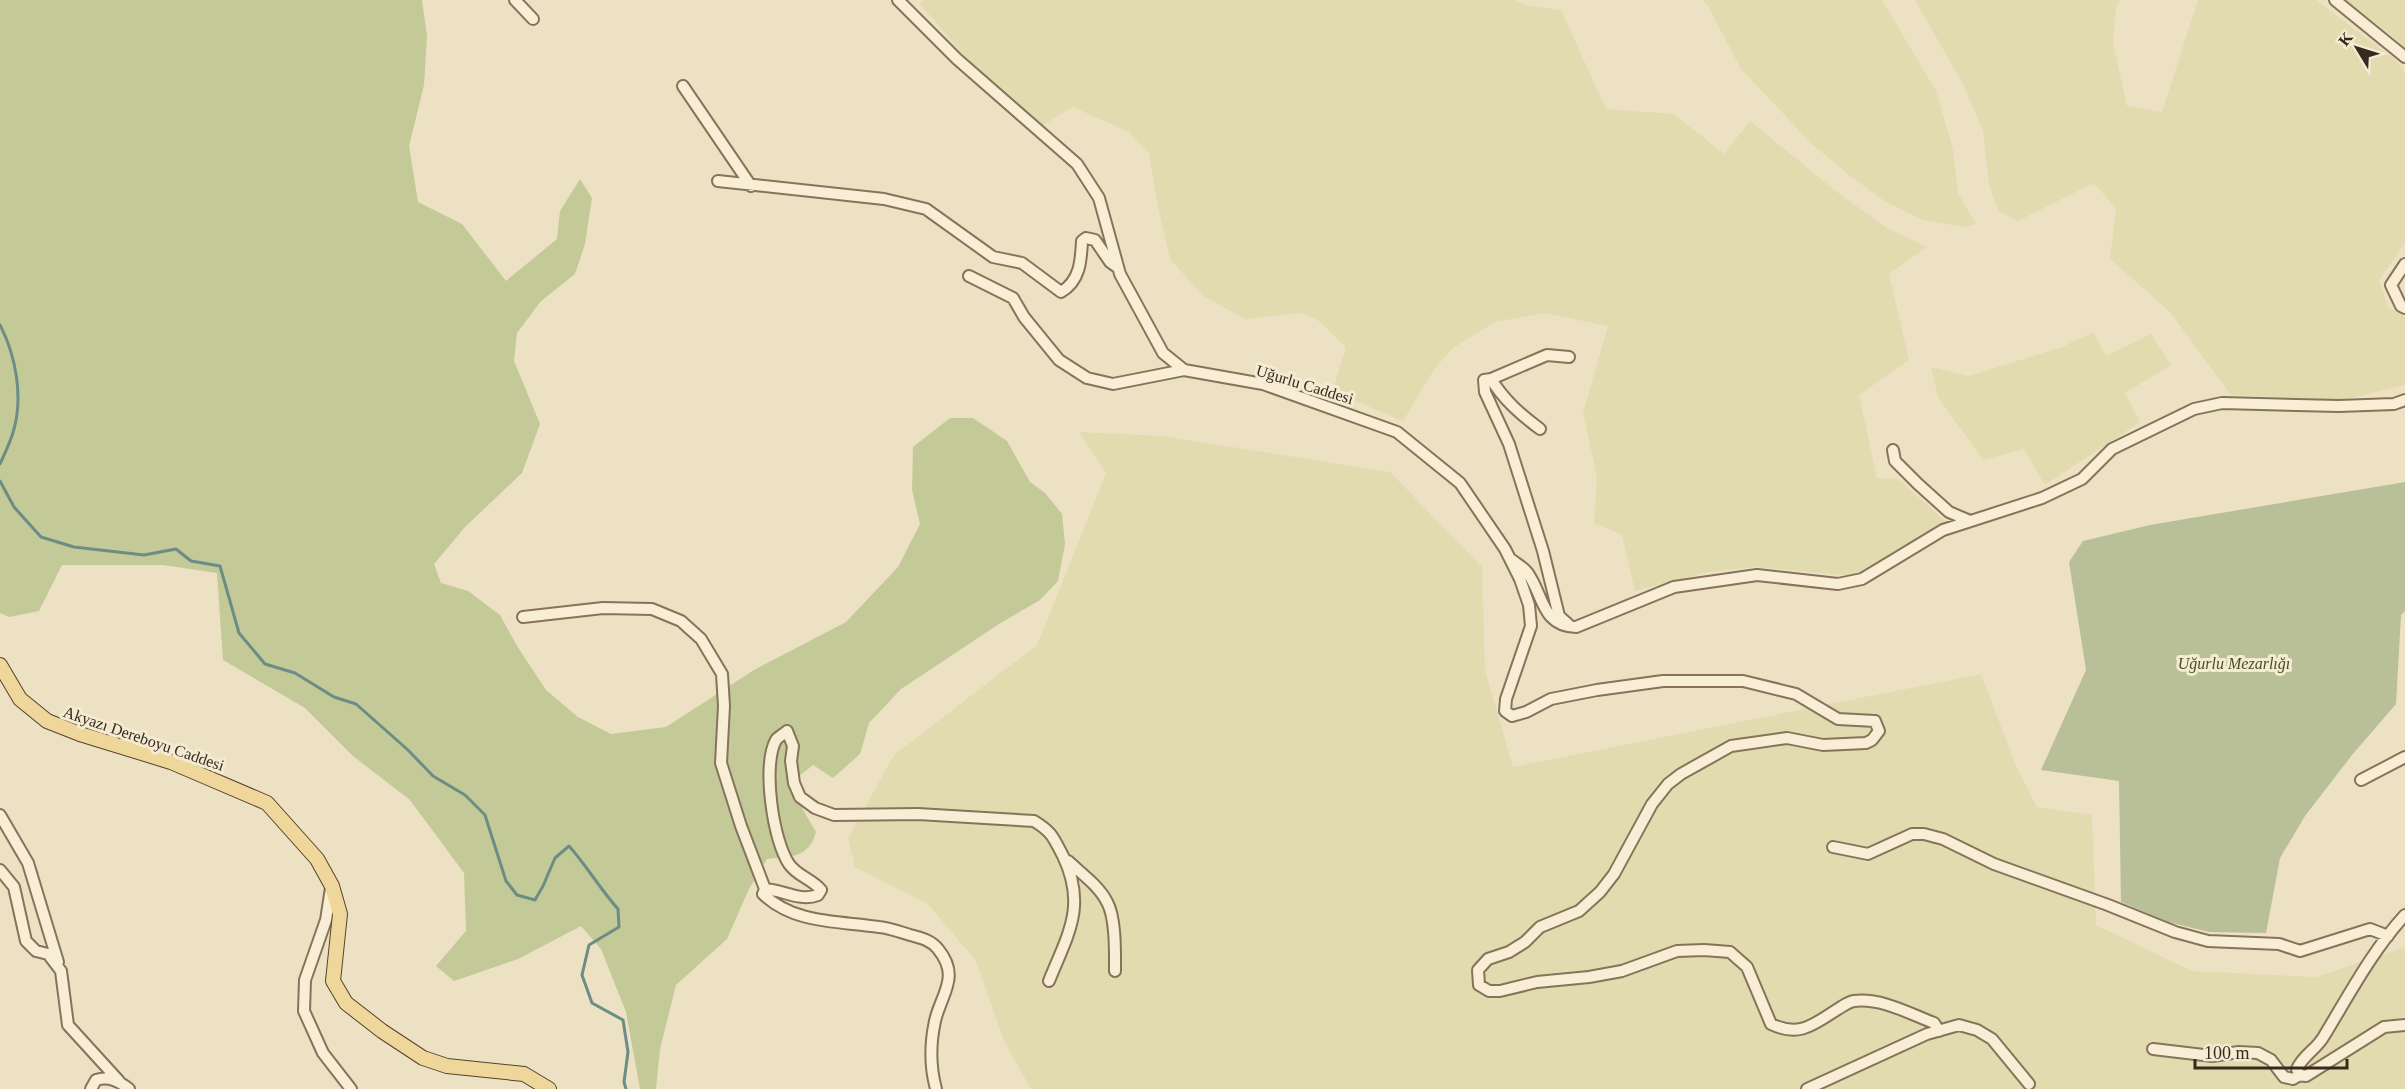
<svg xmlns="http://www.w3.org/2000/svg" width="2405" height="1089" font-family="Georgia,serif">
	<rect width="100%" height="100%" fill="#ece1c3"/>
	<path fill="#e2dbb0" d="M923 0H1514L1530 6 1561 10 1606 109 1674 114 1724 154 1750 121 1837 192 1887 228 1927 247 1889 274 1909 360 1859 395 1877 478 1898 479 1946 522 1854 576 1756 567 1708 572 1635 591 1622 535 1594 523 1597 477 1583 413 1608 326 1544 313 1495 322 1453 348 1435 368 1403 421 1332 391 1346 348 1319 321 1300 313 1245 319 1202 295 1170 259 1157 203 1149 153 1129 132 1073 107 1043 125 971 63 920 4Z
		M1702 0H1882L1936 91 1953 149 1958 193 1976 224 1964 227 1922 220 1886 202 1850 176 1812 144 1741 69 1708 6Z
		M1915 0H2120L2116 8 2113 43 2127 106 2162 112 2198 0H2316L2399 63 2405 73V243L2379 280 2388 307 2405 317V385L2343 400 2231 395 2170 312 2110 259 2116 208 2094 183 2018 221 1998 211 1989 184 1983 131 1963 84Z
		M2346 0H2405V48L2395 38Z
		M2093 332 2106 356 2151 334 2171 365 2125 393 2140 422 2045 485 2024 449 1983 460 1938 397 1931 367 1969 376 2062 347Z
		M1079 432 1162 436 1390 472 1482 567 1485 670 1513 767 1981 674 2016 766 2037 807 2092 815 2096 925 2192 971 2316 977 2405 947V1089H1031L1004 1041 976 961 928 904 855 867 848 838 894 755 1037 645 1106 473Z"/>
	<path fill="#c3ca97" d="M0 0H422L427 36 424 85 409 146 418 202 462 224 506 281 557 239 560 211 580 179 592 198 585 244 575 274 541 301 517 333 514 361 540 424 522 473 465 527 434 564 441 583 468 591 500 615 517 646 546 690 578 717 611 734 666 727 754 670 846 622 898 567 920 524 912 490 913 447 950 418H973L1007 441 1030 482 1045 493 1062 514 1065 544 1058 581 1040 600 999 624 901 689 869 723 860 754 833 778 813 765 798 777 802 808 816 832C809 859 790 856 767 859L749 889 727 939 676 985 660 1049 656 1089H640L626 1012 601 949 581 926 518 959 454 981 436 966 466 931 464 873 410 800 353 756 305 708 223 660 217 573 163 565H62L39 611 9 617 0 613Z"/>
	<path fill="#b9bf96" d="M2405 482V611L2401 615 2396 704 2352 755 2305 816 2280 858 2266 933 2209 932 2168 922 2121 902 2119 781 2041 770 2086 670 2069 562 2083 541 2150 525Z"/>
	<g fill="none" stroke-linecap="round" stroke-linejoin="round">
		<path stroke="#6c8d86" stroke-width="3" d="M0 325C16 356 23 396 14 429 11 441 5 453 0 464
			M0 481 14 507 41 537 74 547 144 555 176 549 191 561 220 566 239 633 265 664 295 673 334 697 356 704 408 750 433 776 465 795 485 815 506 881 517 895 535 900 543 886 555 858 569 846C587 866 600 889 618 909L619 927 589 945 582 975 592 1003 623 1020 628 1052 624 1082 626 1089"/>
		<defs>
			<path id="minor" d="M515 0 533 19
				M898 0 957 59 1077 164 1099 198 1120 274 1163 353 1184 370 1263 384 1397 432 1460 483 1505 549 1520 579 1529 605 1531 626 1506 699 1505 711 1512 716 1526 712 1551 699 1597 690 1663 681H1743L1796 694 1838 719 1875 721 1879 731 1872 740 1866 743 1823 745 1787 738 1731 746 1681 774 1668 784 1652 804 1614 874 1600 892 1579 911 1540 927 1525 942 1509 952 1488 959 1478 970 1479 985 1489 991H1500L1537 982 1589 977 1622 971 1677 951 1704 950 1730 952 1747 967 1771 1024C1800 1038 1814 1024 1838 1009 1843 1006 1848 1002 1854 1001 1882 998 1908 1013 1934 1023L1939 1031
				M2335 0 2405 57
				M683 86 751 186
				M718 181 884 199 926 209 993 257 1022 263 1061 292C1080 281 1081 261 1082 241L1086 238 1095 240 1110 262 1117 267
				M2405 264 2391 285 2401 306 2405 308
				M969 276 1013 298 1024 317 1059 360 1087 378 1113 384 1184 370
				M1491 379 1547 355 1569 357
				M1540 429C1520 414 1504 400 1491 379L1484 380 1485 392 1509 444 1543 551 1559 616 1569 625
				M1893 450 1895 461 1918 484 1949 512 1970 521
				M1512 560C1517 564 1523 567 1527 572 1544 595 1541 626 1576 627L1674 587 1757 575 1838 584 1862 579 1943 530 2042 498 2082 479 2112 449 2194 409 2222 403 2339 406 2394 404 2405 400
				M523 617 603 608 652 609 681 621 701 639 722 674 724 706 721 763 741 826 765 889 763 894C794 924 839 921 879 927 890 928 900 932 910 935 921 938 931 940 938 949 961 977 941 994 935 1021 930 1044 930 1067 936 1089
				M2361 780 2405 757
				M0 815 28 863 58 962
				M1833 847 1868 854 1912 834H1924L1943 839 1994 864 2108 905 2175 932 2208 941 2279 944 2300 951 2370 929 2388 936
				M1068 861C1081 873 1099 886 1107 902 1116 918 1115 953 1115 971
				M0 870 14 887 26 941 36 951 48 954 61 971 68 1025 119 1081
				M331 888 326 920 305 980 304 1011 323 1053 351 1089
				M765 889C783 890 800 902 818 895L821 890C812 879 797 876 789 864 773 841 762 765 776 740 778 737 784 734 787 731L793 746 791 761 794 783 800 797 815 808 834 815 918 814 1034 821C1052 832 1053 837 1063 856 1087 906 1068 934 1049 981
				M2405 915C2372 951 2349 995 2324 1036 2317 1049 2303 1055 2297 1069L2300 1075 2306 1076 2384 1027 2405 1025
				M2153 1049 2212 1056 2239 1052 2258 1053 2271 1060 2284 1077 2293 1079 2300 1075
				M91 1089 96 1080C109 1076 119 1081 129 1089
				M1807 1089 1927 1034 1959 1025 1977 1030 1992 1039 2029 1084"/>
			<path id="major" d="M0 665 20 699 47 721 80 734 171 762 267 803 317 859 332 886 340 914 333 981 346 1003 382 1031 423 1058 447 1066 524 1074 549 1089"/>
		</defs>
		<use href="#minor" stroke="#86735a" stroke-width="14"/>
		<use href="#major" stroke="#54412e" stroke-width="16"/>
		<use href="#minor" stroke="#f8eed5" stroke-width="10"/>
		<use href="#major" stroke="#efd79b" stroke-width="14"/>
	</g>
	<g text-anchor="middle" stroke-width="6" stroke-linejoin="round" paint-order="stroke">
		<g font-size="16" fill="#362a1e" stroke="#f4ebd2">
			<text transform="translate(1305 384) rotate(17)" y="6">Uğurlu Caddesi</text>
			<text transform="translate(144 738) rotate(19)" y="6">Akyazı Dereboyu Caddesi</text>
		</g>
		<g font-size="16" font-style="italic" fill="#455225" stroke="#f4ebd2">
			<text x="2234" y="669">Uğurlu Mezarlığı</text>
		</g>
	</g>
	<g transform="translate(2357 48) rotate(308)" stroke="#f4ebd2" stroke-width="4.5" paint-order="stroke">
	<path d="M0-4.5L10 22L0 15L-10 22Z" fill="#362a1e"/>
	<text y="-9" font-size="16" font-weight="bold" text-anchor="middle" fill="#362a1e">K</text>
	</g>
	<path d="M2195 1059v9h152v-9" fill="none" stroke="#362a1e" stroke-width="3"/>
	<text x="2204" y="1059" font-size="18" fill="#362a1e" stroke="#f4ebd2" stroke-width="4.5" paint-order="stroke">100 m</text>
</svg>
